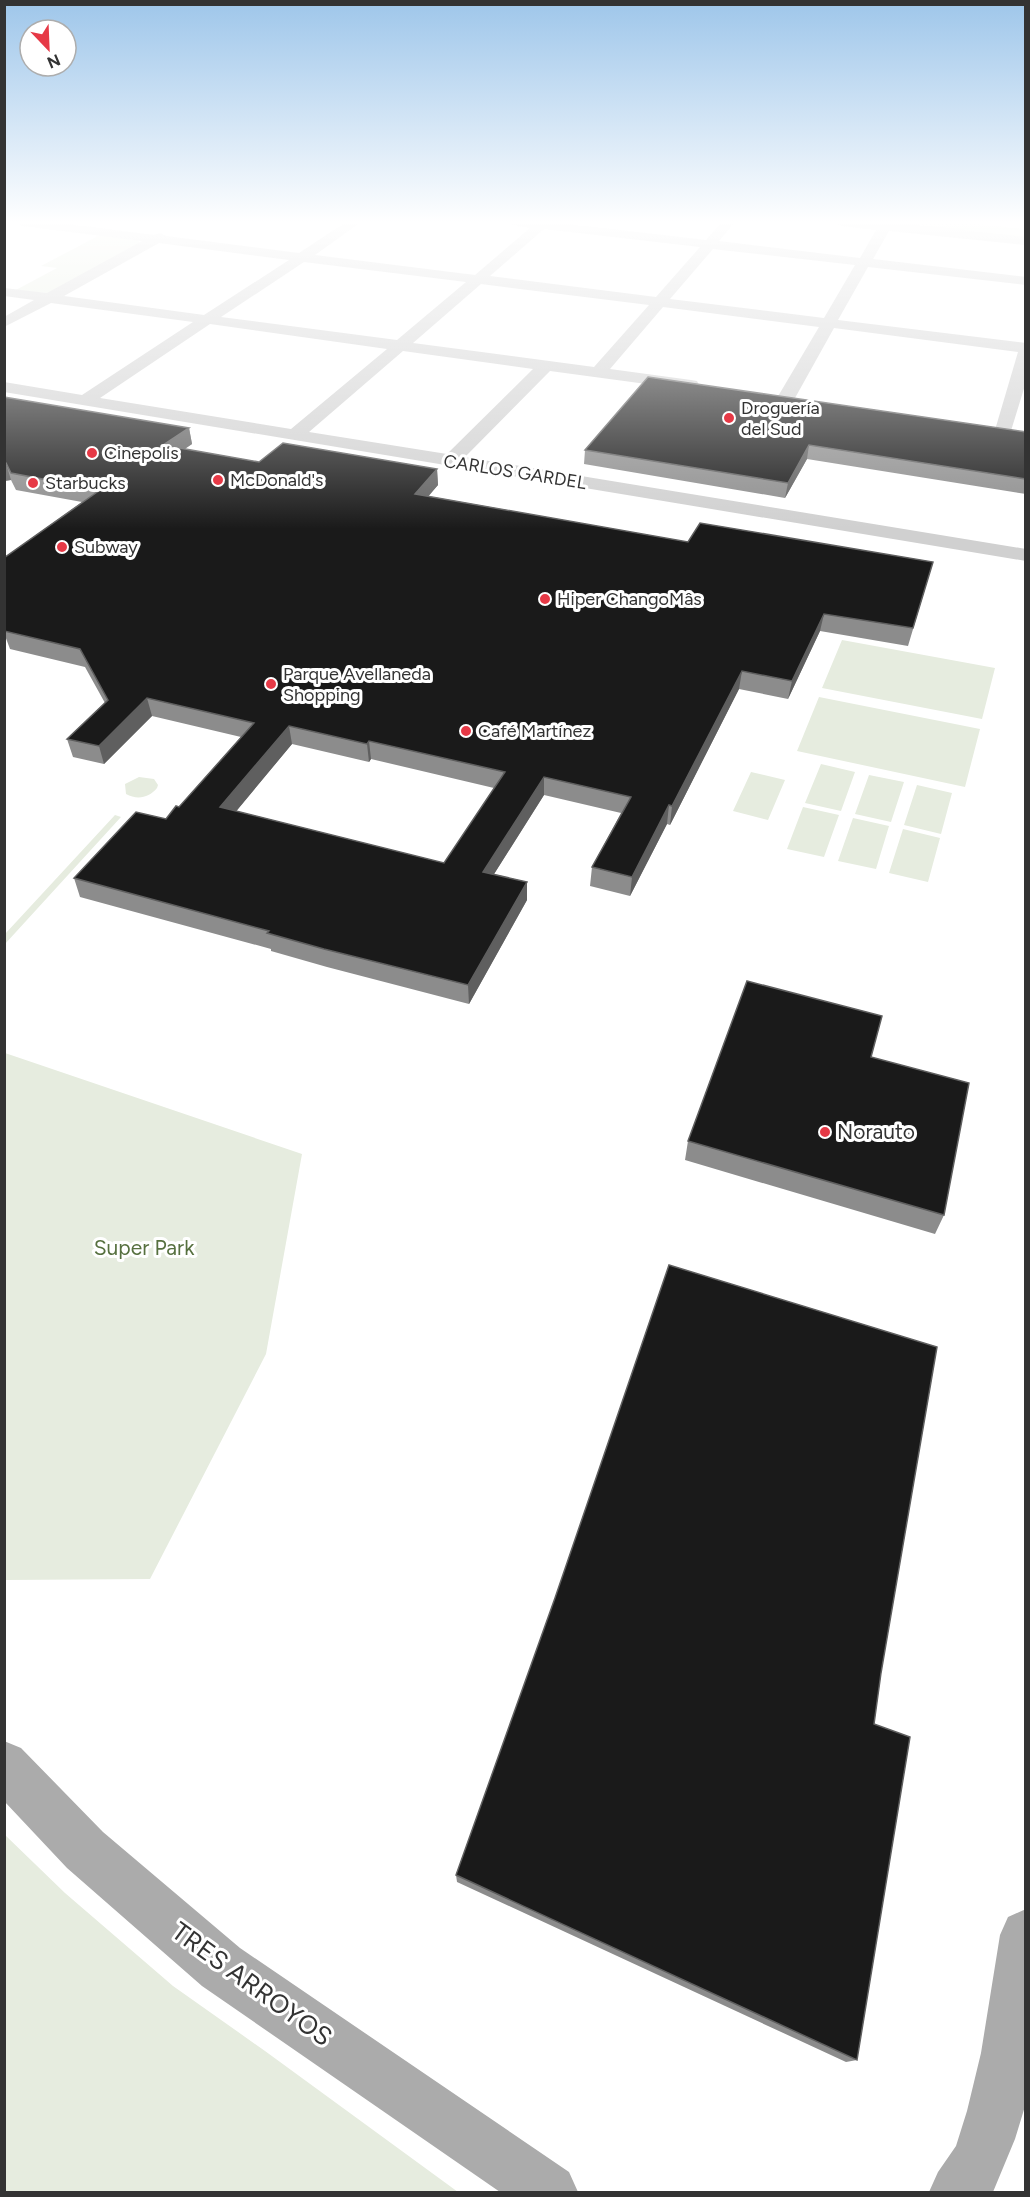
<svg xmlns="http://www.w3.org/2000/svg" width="1030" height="2197" font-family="Figtree,sans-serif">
	<rect width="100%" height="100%" fill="#fff"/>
	<path fill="#e6ecdf" d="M896 222H957L1025 229V237L894 224Z
		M100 235 138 240 140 244 49 293 14 291 57 268 41 266Z
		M842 640 995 668 982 719 822 688Z
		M819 697 980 729 965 787 797 751Z
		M821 764 855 772 841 811 805 803Z
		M751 772 785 780 768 820 733 811Z
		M869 775 904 782 891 822 855 814Z
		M139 777 154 779 158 785 157 788C149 798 137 800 126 794L125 784Z
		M917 785 952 793 941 834 904 825Z
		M803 807 839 815 824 857 787 849Z
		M115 815 121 817 5 944V934Z
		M853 818 889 826 876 869 838 861Z
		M903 829 940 838 928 882 889 873Z
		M5 1053 302 1154 266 1354 150 1579 5 1580Z
		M4 1834 65 1893 173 1986 265 2051 458 2192H5Z"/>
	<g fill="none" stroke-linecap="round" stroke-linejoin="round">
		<path fill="#d0d0d0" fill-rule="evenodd" d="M16 222H53L154 235 160 233 166 236 299 253 346 222H361L315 255 475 275 530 228 511 225 510 222H551L706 240 722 222H735L719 241 860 258 876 230 841 226 835 222H893L1026 237V245L889 231 873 259 1026 277V285L868 267 838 320 1026 343V382L1010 434H998L995 430 1018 352 834 328 795 398 792 402H780L777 398 819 327 663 307 610 369 691 380 697 381 699 385 697 389 691 390 550 371 465 457 1026 549V561L4 392V382L82 395 193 322 51 303 4 327V317L34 300 4 296V288L47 293 142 241 22 226ZM544 229 700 247 656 297 490 276ZM159 243 289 260 204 315 64 296ZM713 249 855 265 824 318 670 299ZM304 262 466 282 397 340 221 317ZM481 284 649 305 594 367 413 343ZM210 324 387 349 291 429 100 398ZM403 351 533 369 447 454 309 432Z"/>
		<path fill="#ababab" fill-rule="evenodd" d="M4 1741 21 1748 103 1832 240 1948 569 2172 578 2192H500L202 1986 67 1868 4 1801Z
			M1026 1909V2103L1015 2139 993 2192H929L938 2172 956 2146 967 2111 981 2053 1000 1935 1008 1917Z"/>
	</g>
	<path fill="#8c8c8c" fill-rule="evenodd" d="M4 397 189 428 192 444 185 449 259 462 437 469 438 485 428 496 688 542 933 562 908 646 820 631 788 699 739 689 670 825 667 824 630 896 590 886 592 867 621 813 544 795 494 874 527 882V900L469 1004 327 967 271 951V949L80 897 74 878 166 819 179 807 241 737 152 716 104 764 73 757 67 739 105 703 85 667 10 649 4 633V558L82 502 16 490 11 480 4 481ZM292 744 369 762 371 759 494 788 444 863 236 811Z
		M1026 432V494L807 459 785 498 584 464 585 450Z
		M871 1057 944 1215 935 1234 685 1160 688 1141Z
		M881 1673 874 1724 857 2060 846 2062 457 1882 456 1875Z"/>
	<path fill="#5f5f5f" d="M189 428 192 444 166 461 163 445Z
		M809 445 807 459 785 498 788 483Z
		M4 463H6L11 480 4 481Z
		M437 469 438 485 416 511 415 494Z
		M824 614 820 631 788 699 792 681Z
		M742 671 739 689 670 825 672 806Z
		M147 698 152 716 104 764 99 746Z
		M289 726 292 744 224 826 220 807Z
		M369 741 371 759 369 762 367 744Z
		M544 777V795L484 890 483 872Z
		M669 805 667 824 630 896 632 877Z
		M527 882V900L469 1004 468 985Z"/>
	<path fill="#1a1a1a" stroke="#5f5f5f" stroke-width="1.5" fill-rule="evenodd" d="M648 377 1026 432V479L809 445 788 483 585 450Z
		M4 397 189 428 163 445 259 462 283 443 437 469 415 494 688 542 700 523 933 562 913 628 824 614 792 681 742 671 672 806 669 805 632 877 592 867 631 797 544 777 483 872 527 882 468 985 324 949 267 933 269 931 74 878 136 812 166 819 176 806 179 807 254 723 147 698 99 746 67 739 108 700 80 649 4 631V558L100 490 11 473 6 463H4ZM289 726 367 744 369 741 505 772 444 863 220 807Z
		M747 981 882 1016 871 1057 969 1083 944 1215 688 1141Z
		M669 1265 937 1347 881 1673 874 1724 910 1737 857 2060 456 1875 555 1598Z"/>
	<linearGradient id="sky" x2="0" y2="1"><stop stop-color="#9ec6ea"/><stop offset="0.42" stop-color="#fff"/><stop offset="1" stop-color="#fff" stop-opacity="0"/></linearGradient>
	<rect width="1030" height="529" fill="url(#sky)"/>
	<g fill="#e63946" stroke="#fff" stroke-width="2">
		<circle cx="729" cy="418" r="6"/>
		<circle cx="92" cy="453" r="6"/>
		<circle cx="218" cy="480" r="6"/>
		<circle cx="33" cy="483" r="6"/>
		<circle cx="62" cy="547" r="6"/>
		<circle cx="545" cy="599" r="6"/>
		<circle cx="271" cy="684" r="6"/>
		<circle cx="466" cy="731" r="6"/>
		<circle cx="825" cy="1132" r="6"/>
	</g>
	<g text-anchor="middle" stroke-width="6" stroke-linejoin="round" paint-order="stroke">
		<g font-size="18" fill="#333" stroke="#fff" text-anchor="start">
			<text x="741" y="414">Droguería<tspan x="741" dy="21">del Sud</tspan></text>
			<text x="104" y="459">Cinepolis</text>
			<text x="230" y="486">McDonald's</text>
			<text x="45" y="489">Starbucks</text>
			<text x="74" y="553">Subway</text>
			<text x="557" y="605">Hiper ChangoMâs</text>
			<text x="283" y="680">Parque Avellaneda<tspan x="283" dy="21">Shopping</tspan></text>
			<text x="478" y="737">Café Martínez</text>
		</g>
		<g font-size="18" fill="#333" stroke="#fff">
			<text transform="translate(515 472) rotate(9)" y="6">CARLOS GARDEL</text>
		</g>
		<g font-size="21" fill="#333" stroke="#fff" text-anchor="start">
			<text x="837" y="1139">Norauto</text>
		</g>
		<g font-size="21" fill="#56703f" stroke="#fff">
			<text x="144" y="1255">Super Park</text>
		</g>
		<g font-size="26" fill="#333" stroke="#fff">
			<text transform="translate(252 1984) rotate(36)" y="9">TRES ARROYOS</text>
		</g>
	</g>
	<rect width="1030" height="2197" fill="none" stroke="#333333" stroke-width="12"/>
	<g transform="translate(48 48) rotate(157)"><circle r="28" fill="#ffffff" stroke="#adadad" stroke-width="1.5"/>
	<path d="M0-4.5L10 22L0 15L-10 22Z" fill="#e63946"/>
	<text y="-9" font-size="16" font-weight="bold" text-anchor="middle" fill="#333333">N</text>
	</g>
</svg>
